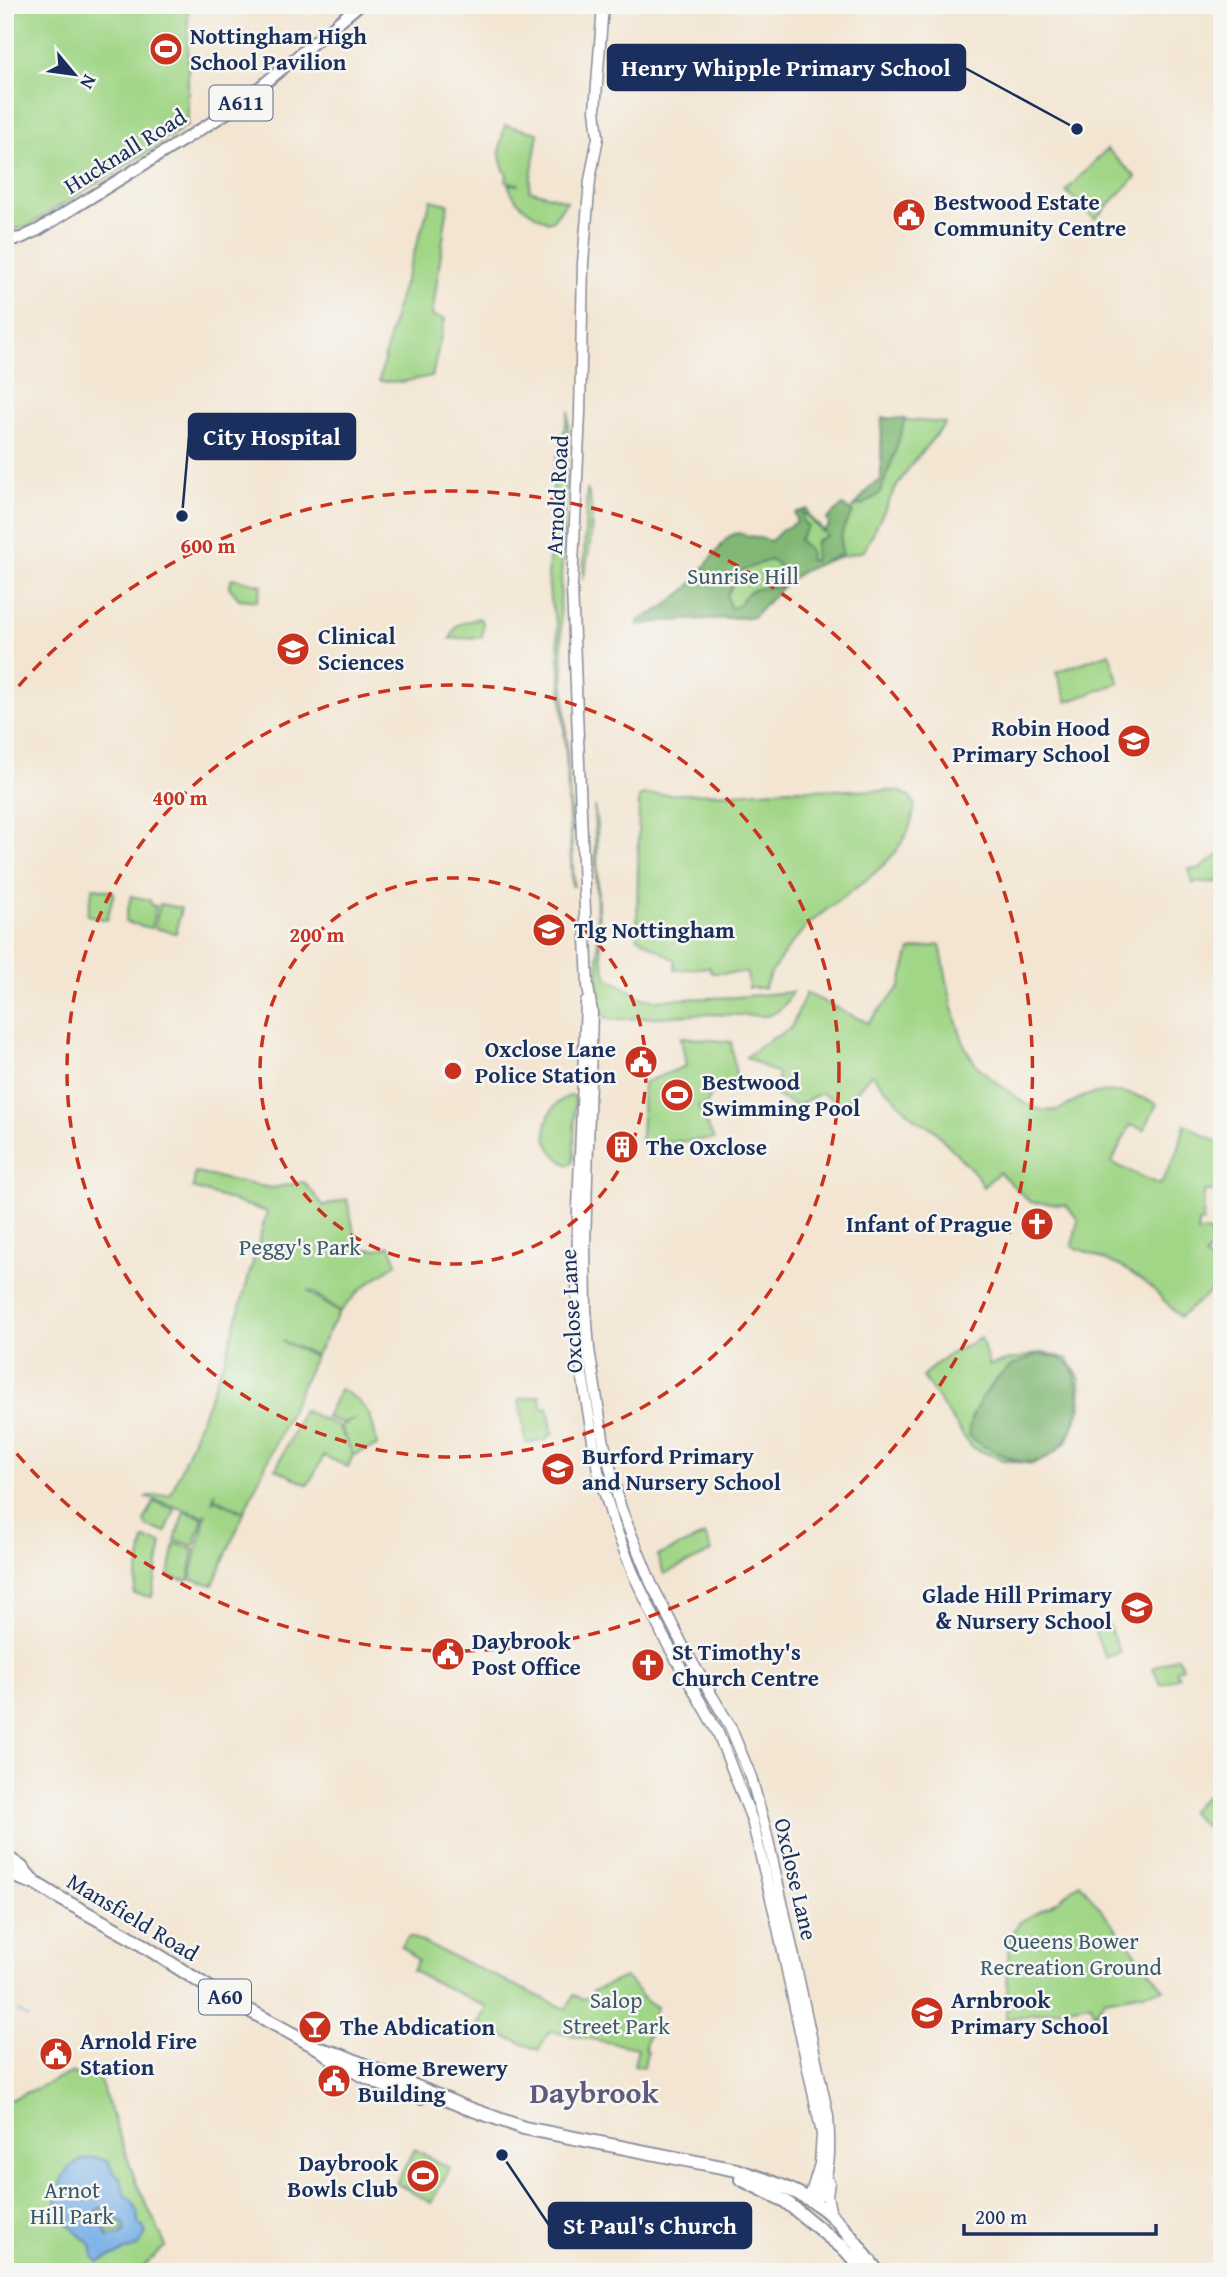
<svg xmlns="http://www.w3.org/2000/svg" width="1227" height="2277" font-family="'Gentium Book Plus',serif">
	<rect width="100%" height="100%" fill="#f6f6f2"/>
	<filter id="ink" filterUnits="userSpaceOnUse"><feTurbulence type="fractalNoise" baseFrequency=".0143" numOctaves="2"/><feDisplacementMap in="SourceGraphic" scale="14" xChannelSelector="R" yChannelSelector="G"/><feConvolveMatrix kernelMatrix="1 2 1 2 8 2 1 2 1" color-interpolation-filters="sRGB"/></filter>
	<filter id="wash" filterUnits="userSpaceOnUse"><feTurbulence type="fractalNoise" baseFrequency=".00686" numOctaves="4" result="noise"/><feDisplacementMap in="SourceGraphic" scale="28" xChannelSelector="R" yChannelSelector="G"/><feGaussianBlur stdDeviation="1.57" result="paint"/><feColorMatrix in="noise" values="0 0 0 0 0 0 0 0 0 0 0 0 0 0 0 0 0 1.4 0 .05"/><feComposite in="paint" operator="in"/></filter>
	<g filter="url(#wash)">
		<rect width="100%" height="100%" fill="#f3e5d1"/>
		<path fill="#a0d686" stroke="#5e8272" stroke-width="2" d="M5 5H188V126L183 127 171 138 167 136 161 144 26 227 5 231Z
			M505 125 538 133 529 190 567 201 553 220 548 222C530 212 515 205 508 184L520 185 506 181 507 175C496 158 500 144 505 125Z
			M1107 149 1136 177 1095 219 1066 191Z
			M431 200 448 204 432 316 445 319 432 376 402 382 379 381 396 309Z
			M569 410 560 608 574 886H572L567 772 557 625 550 600 548 576 554 471Z
			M882 418 946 423 910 466 894 491 864 551C843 556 821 561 802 572 783 583 768 602 753 617L664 621 638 625V621L661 609 688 588 728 537 737 533 771 541 797 522 795 513 807 509 810 518 824 531 846 517 870 487 881 480Z
			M587 489C597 511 589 556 583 580Z
			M232 578 262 585 257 601 239 599 229 587Z
			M479 618 483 623 482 637 450 639 457 625Z
			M1109 653 1119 683 1067 702 1056 672Z
			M790 789 899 791 910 796 915 805C908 863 854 885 815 919 797 934 772 967 764 988H749L747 973H711L710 967 675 970V960L637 937 639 797 643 795 734 793Z
			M594 806 597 821C598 853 595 954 608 978L643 998 653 1000 736 997 792 992C786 1004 780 1013 766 1016L706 1014 610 1020C599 1015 601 1003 599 992Z
			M1222 853V882L1192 883 1189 869H1199Z
			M93 887 114 892 107 920 87 915Z
			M131 896 150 900 151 905 156 906 151 928 125 922Z
			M160 904 181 908 176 933 154 928Z
			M940 945C946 974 955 1030 969 1054 978 1070 997 1083 1012 1094 1025 1104 1039 1113 1056 1110 1066 1108 1075 1100 1085 1096 1111 1087 1133 1093 1157 1104L1144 1130 1130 1125 1112 1162C1128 1172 1144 1177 1160 1185L1178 1151 1185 1124 1222 1145V1176L1219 1184 1222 1185V1191H1204L1203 1221 1198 1222V1232H1210V1238L1215 1244 1205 1256 1222 1274V1282L1180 1317 1150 1286 1124 1268 1072 1246 1078 1220 1066 1205 1030 1202 999 1172 983 1187 976 1174 933 1129 916 1120 871 1074 845 1105 821 1093 796 1106 775 1095 778 1074 746 1057 761 1045 791 1028 806 993 868 1023 900 987 910 950Z
			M681 1037 731 1042 737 1082 717 1084 706 1105 698 1106 714 1139 641 1144 643 1083 686 1066Z
			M570 1096H575L574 1157 572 1163 568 1165C562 1161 555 1156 551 1149 539 1130 549 1103 570 1096Z
			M195 1173 271 1188 304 1182 324 1206 347 1199 358 1250 377 1249 390 1246 397 1263 360 1290 340 1312 313 1292 307 1291 339 1313 316 1355 282 1341 315 1357 244 1512 215 1498V1492L212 1503 214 1499 244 1513 213 1585 190 1579 206 1513 204 1516 145 1497 171 1494 227 1353 267 1212 193 1188Z
			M981 1338 989 1365 1044 1352 1068 1359 1080 1379 1081 1408 1067 1442 1033 1464 1003 1460 971 1447 922 1376 946 1356Z
			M340 1389C367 1404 373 1414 377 1446L353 1455 348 1467 324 1456 308 1485 276 1469 303 1410 338 1426 353 1454 340 1426 355 1419 341 1423 326 1417Z
			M540 1396 542 1408 548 1407 553 1435 547 1436V1440L526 1443 519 1399Z
			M154 1502 175 1509 166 1532 147 1527 144 1521Z
			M184 1511 203 1518 194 1546 175 1540Z
			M705 1535 712 1552 664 1574 657 1556Z
			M144 1539 162 1543 152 1597 134 1594Z
			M175 1543 194 1550 188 1581 174 1578 169 1575Z
			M1108 1625 1120 1652 1106 1658 1094 1631Z
			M1178 1657 1183 1667 1176 1670 1179 1677 1161 1685 1153 1668Z
			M1222 1782V1842L1189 1811Z
			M1080 1883 1164 1989 1105 2000 1094 2014 1090 2004 1006 2019 1009 1936 1020 1922 1058 1901Z
			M409 1936 566 2009 574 1995 583 1999 591 1996 593 1991 625 1977C636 1985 641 2001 656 2007L645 2047 647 2052 644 2067 634 2065 638 2048 549 2031 539 2050 478 2026 487 2007 412 1971 418 1960 401 1946Z
			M96 2070 136 2182 166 2246 137 2272H5V2102L73 2072 74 2075Z
			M415 2149 450 2169 431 2203 396 2183Z"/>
		<path fill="#80b773" stroke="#4e7368" stroke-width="2" fill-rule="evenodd" d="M882 418 905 419 894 456 880 493 865 504 856 506 870 487 881 480Z
			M843 505 853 513C842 527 839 537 842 554L801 572 785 584 753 617 664 621 638 625V621L661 609 688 588 728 537 737 533 771 541 782 530 797 522 795 513 807 509 810 518 824 531 829 526 827 519ZM804 513 827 536 816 541 814 561 809 560 810 551 799 540 808 526 803 522 802 514ZM769 560 778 564V568L786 575 777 581 780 586C759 590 752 583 738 606L730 608 727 596 739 572Z
			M1040 1354C1048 1355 1059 1357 1066 1362 1074 1367 1076 1376 1077 1385 1083 1415 1067 1456 1033 1462 1022 1464 1006 1457 996 1452 987 1447 975 1444 969 1436 966 1415 993 1379 1010 1367 1019 1361 1030 1358 1040 1354Z
			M108 2207 114 2218 125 2224V2230L120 2236 108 2237 104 2228 95 2221 97 2210Z"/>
		<path fill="#77afe6" stroke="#496fa2" stroke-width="2" fill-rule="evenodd" d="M95 2157 109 2162 113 2171 120 2177 125 2194C134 2199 139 2214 138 2224L143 2227 146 2234 137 2247 98 2262 93 2256 91 2245C76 2233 44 2206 61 2186 61 2168 79 2159 95 2157ZM101 2207 110 2209 114 2218 125 2224V2230L121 2235 107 2237 104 2228 96 2223 94 2215 97 2210Z"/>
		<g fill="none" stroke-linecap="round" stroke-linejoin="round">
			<path stroke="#77afe6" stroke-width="2" d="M5 2003 10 2006
				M18 2011 28 2018"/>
		</g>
	</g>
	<g filter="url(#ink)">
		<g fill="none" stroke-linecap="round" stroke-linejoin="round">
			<defs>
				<path id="secondary" d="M603 5 595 110 598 137 590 180 583 263 580 413 572 587 588 987 592 1012 585 1244 586 1309 589 1349 604 1444 621 1509 651 1583 685 1650 730 1726 751 1777 765 1827 786 1920 828 2116C830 2145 832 2178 814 2203
					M586 1002 578 1208 577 1312 582 1374 598 1471 614 1524 633 1573 663 1636 718 1733 752 1820 776 1919 822 2134 820 2164 809 2200
					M829 2182 827 2196 831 2215"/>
				<path id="primary" d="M5 241 21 238 38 230 235 108 359 5"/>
				<path id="trunk" d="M5 1856 21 1867 35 1883 56 1896 130 1937 219 1994 320 2049 338 2063 383 2085 421 2097
					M5 1868 17 1877 31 1882
					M320 2049 341 2055 462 2106 524 2128 737 2170C765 2180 796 2189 821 2207 843 2223 861 2250 878 2272
					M741 2179 785 2201 844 2249
					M841 2245 865 2272"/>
			</defs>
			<use href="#secondary" stroke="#878a98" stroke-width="13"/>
			<use href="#primary" stroke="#878a98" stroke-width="14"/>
			<use href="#trunk" stroke="#878a98" stroke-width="16"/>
			<use href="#secondary" stroke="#fff" stroke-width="10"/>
			<use href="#primary" stroke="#fff" stroke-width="10"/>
			<use href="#trunk" stroke="#fff" stroke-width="12"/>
		</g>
	</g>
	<g fill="none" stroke="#c8321e" stroke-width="3.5" stroke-dasharray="12 9">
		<circle cx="453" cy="1071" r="193"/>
		<circle cx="453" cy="1071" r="386"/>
		<path d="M5 702A580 580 0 1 1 5 1440"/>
	</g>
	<defs>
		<symbol id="stadium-disc" viewBox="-11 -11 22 22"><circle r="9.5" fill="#c8321e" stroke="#f6f6f2"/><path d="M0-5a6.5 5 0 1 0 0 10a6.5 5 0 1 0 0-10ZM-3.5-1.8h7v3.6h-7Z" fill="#fff"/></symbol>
		<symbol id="civic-disc" viewBox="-11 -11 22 22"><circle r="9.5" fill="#c8321e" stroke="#f6f6f2"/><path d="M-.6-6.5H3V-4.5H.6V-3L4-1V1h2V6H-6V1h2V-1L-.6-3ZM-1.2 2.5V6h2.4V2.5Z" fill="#fff"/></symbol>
		<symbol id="university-disc" viewBox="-11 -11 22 22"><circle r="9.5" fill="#c8321e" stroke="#f6f6f2"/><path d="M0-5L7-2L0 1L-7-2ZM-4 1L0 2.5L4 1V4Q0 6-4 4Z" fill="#fff"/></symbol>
		<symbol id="school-disc" viewBox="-11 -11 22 22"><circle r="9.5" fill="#c8321e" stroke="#f6f6f2"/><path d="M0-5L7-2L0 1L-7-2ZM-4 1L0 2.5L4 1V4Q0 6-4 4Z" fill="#fff"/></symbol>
		<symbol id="building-disc" viewBox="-11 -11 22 22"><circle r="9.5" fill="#c8321e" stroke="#f6f6f2"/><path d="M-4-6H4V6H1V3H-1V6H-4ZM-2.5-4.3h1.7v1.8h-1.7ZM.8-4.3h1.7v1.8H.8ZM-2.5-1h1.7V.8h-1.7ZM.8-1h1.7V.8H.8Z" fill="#fff"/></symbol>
		<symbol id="church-disc" viewBox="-11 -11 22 22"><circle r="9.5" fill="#c8321e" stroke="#f6f6f2"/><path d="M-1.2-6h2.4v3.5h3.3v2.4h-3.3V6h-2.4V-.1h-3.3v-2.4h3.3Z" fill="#fff"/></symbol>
		<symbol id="bar-disc" viewBox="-11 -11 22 22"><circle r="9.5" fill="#c8321e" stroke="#f6f6f2"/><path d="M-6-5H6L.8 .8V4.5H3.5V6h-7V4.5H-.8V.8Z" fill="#fff"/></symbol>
	</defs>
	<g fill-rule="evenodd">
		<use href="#stadium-disc" x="147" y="30" width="38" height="38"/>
		<use href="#civic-disc" x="890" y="196" width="38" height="38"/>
		<use href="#university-disc" x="274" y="630" width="38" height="38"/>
		<use href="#school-disc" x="1115" y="722" width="38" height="38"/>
		<use href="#school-disc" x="530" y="911" width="38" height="38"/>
		<use href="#civic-disc" x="622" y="1043" width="38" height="38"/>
		<use href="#stadium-disc" x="658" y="1076" width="38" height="38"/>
		<use href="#building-disc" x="603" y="1128" width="38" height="38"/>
		<use href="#church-disc" x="1018" y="1205" width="38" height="38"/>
		<use href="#school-disc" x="539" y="1450" width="38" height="38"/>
		<use href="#school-disc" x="1118" y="1589" width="38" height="38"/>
		<use href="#civic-disc" x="429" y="1635" width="38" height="38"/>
		<use href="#church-disc" x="629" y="1646" width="38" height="38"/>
		<use href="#school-disc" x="908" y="1994" width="38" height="38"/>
		<use href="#bar-disc" x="296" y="2008" width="38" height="38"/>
		<use href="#civic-disc" x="37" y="2035" width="38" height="38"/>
		<use href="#civic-disc" x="315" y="2062" width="38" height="38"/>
		<use href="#stadium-disc" x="404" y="2157" width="38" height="38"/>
	</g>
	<g text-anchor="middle" stroke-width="5" stroke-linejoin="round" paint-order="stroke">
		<g fill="#f6f6f2" stroke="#5d6b8a" stroke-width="2">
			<rect x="209.5" y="85.5" width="63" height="35" rx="5"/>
			<rect x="199" y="1979.5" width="52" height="35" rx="5"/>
		</g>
		<g font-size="21" font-weight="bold" fill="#1b2f5e">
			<text x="241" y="110">A611</text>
			<text x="225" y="2004">A60</text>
		</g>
		<g font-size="23" font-weight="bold" fill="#1b2f5e" stroke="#f6f6f2" text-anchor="start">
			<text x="190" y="44">Nottingham High<tspan x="190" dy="26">School Pavilion</tspan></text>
			<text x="934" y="210">Bestwood Estate<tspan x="934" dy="26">Community Centre</tspan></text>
			<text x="318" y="644">Clinical<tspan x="318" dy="26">Sciences</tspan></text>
			<text x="1110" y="736" text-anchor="end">Robin Hood<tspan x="1110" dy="26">Primary School</tspan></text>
			<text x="574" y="938">Tlg Nottingham</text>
			<text x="616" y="1057" text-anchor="end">Oxclose Lane<tspan x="616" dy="26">Police Station</tspan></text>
			<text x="702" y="1090">Bestwood<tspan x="702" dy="26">Swimming Pool</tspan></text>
			<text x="646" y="1155">The Oxclose</text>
			<text x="1012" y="1232" text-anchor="end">Infant of Prague</text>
			<text x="582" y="1464">Burford Primary<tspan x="582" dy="26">and Nursery School</tspan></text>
			<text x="1112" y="1603" text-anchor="end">Glade Hill Primary<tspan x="1112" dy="26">&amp; Nursery School</tspan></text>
			<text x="472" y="1649">Daybrook<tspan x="472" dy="26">Post Office</tspan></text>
			<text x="672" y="1660">St Timothy's<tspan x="672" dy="26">Church Centre</tspan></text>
			<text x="951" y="2008">Arnbrook<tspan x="951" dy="26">Primary School</tspan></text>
			<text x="340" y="2035">The Abdication</text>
			<text x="80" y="2049">Arnold Fire<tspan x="80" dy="26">Station</tspan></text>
			<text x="358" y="2076">Home Brewery<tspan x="358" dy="26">Building</tspan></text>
			<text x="398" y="2171" text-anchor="end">Daybrook<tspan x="398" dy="26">Bowls Club</tspan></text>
		</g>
		<g font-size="23" fill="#1b2f5e" stroke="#f6f6f2">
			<text transform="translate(125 151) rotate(-32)" y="8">Hucknall Road</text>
			<text transform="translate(557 495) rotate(-87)" y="8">Arnold Road</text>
			<text transform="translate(571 1311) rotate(-93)" y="8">Oxclose Lane</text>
			<text transform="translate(796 1879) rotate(77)" y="8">Oxclose Lane</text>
			<text transform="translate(133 1917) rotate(31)" y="8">Mansfield Road</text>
		</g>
		<g font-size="23" fill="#3c5968" stroke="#f6f6f2">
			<text x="743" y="584">Sunrise Hill</text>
			<text x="300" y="1255">Peggy's Park</text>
			<text x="1071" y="1949">Queens Bower<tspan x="1071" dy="26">Recreation Ground</tspan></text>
			<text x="616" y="2008">Salop<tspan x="616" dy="26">Street Park</tspan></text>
			<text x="72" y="2198">Arnot<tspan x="72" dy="26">Hill Park</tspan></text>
		</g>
		<g font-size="30" font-weight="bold" fill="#605a7e" stroke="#f6f6f2">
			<text x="594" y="2103">Daybrook</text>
		</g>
	</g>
	<circle cx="453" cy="1071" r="10" fill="#c8321e" stroke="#f6f6f2" stroke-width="3.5"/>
	<g font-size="21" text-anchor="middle" font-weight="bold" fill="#c8321e" stroke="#f6f6f2" stroke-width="5" stroke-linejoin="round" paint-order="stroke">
		<text x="208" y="553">600 m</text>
		<text x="180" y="805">400 m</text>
		<text x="317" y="942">200 m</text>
	</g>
	<path fill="none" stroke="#1b2f5e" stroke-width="2.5" d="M1077 129L965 68M182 516L189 437M502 2155L549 2225"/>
	<g fill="#1b2f5e" stroke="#f6f6f2" stroke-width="2.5">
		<circle cx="1077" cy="129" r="7"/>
		<circle cx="182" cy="516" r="7"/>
		<circle cx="502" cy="2155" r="7"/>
	</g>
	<g fill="#1b2f5e" stroke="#1b2f5e" stroke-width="2.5">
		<rect x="608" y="45" width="357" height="45" rx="7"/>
		<rect x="189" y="414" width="166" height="45" rx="7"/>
		<rect x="549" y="2203" width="202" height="45" rx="7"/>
	</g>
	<g font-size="24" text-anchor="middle" font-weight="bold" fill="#fff">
		<text x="786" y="76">Henry Whipple Primary School</text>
		<text x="272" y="445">City Hospital</text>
		<text x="650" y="2234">St Paul's Church</text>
	</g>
	<rect width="1227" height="2277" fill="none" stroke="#f6f6f2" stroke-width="28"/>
	<g transform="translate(74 74) rotate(119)" stroke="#f6f6f2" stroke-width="5" paint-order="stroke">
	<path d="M0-5L12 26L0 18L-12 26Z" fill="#1b2f5e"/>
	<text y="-10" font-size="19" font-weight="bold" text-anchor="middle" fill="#1b2f5e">N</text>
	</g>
	<path d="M964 2224v10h192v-10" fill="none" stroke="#1b2f5e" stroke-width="3.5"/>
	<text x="975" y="2224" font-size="21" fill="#1b2f5e" stroke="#f6f6f2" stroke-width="5" paint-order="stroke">200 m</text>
</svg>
